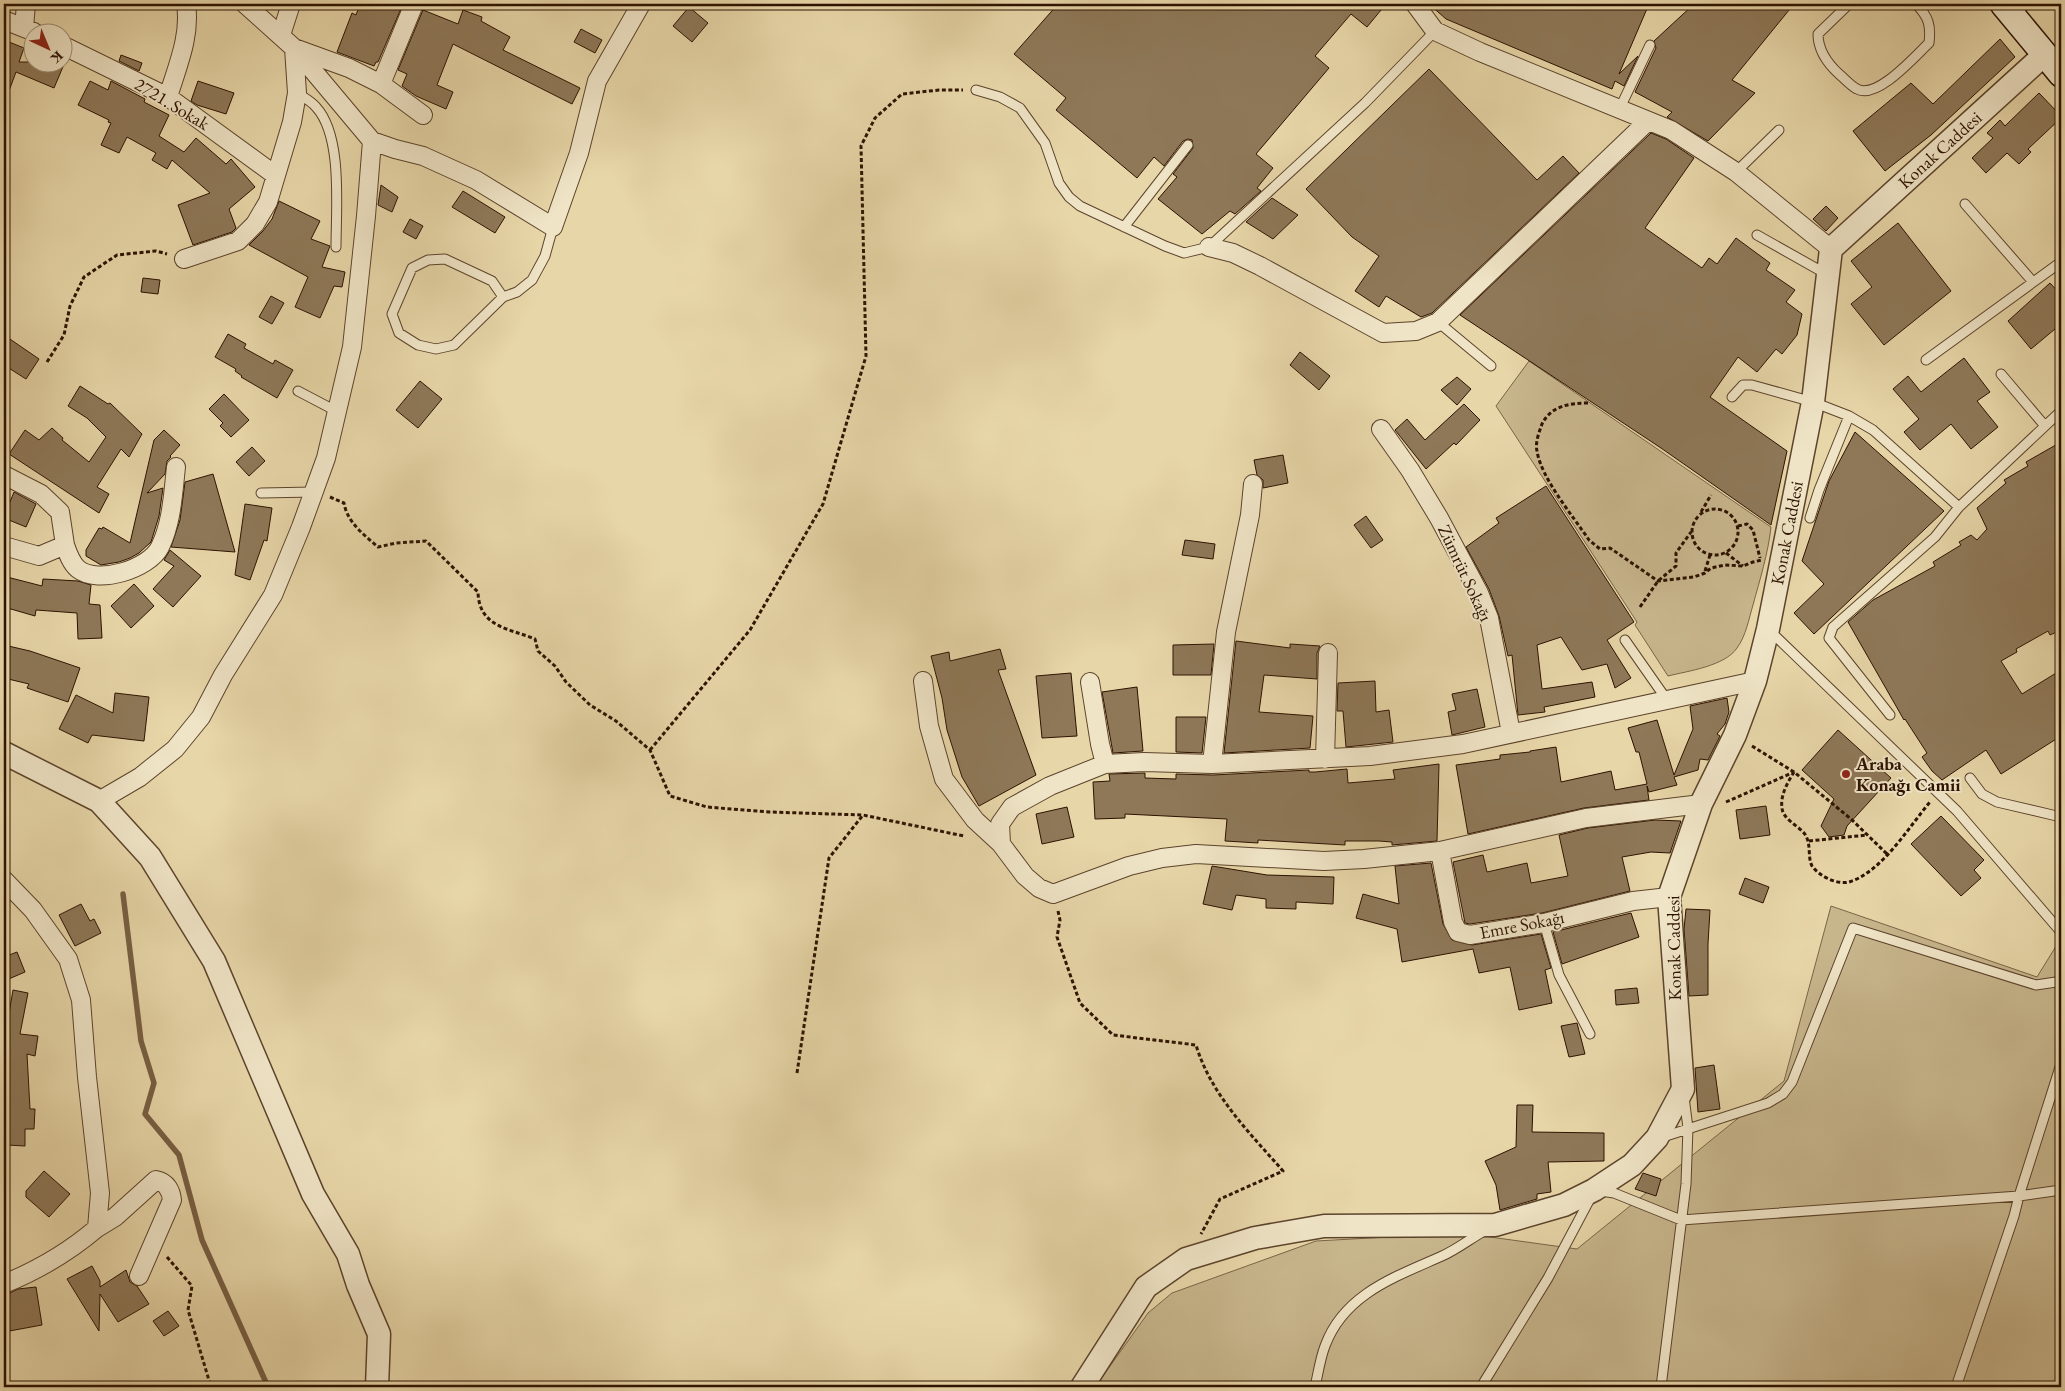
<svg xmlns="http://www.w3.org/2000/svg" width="2065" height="1391" font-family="'EB Garamond',serif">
	<rect width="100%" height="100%" fill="#e7d6a8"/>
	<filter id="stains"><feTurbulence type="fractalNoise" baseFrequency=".004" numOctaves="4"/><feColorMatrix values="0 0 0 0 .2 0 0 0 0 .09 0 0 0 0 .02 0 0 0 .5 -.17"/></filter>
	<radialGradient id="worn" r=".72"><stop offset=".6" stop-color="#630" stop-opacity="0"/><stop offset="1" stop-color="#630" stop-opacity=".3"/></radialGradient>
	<path fill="#c7b58c" stroke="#7a6446" d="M1529 361 1771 527C1768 554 1760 579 1753 605 1749 618 1746 636 1737 648 1725 666 1688 671 1668 676L1635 625 1637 622 1496 406Z
		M1831 906 2037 977 2061 938V1387H1095L1148 1313 1172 1293 1316 1241 1461 1233 1577 1249 1784 1081Z"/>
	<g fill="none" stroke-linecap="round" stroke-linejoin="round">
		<path stroke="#775f43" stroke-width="5.5" d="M123 894 141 1041 154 1083 145 1114 179 1155 202 1240 268 1387"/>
	</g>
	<path fill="#8e7858" stroke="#2d1201" d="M360 4H403L378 62H376L374 66 337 52 352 13 356 15Z
		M1058 4H1386L1367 27 1351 14 1315 56 1329 68 1256 154 1273 168 1257 188 1261 191 1235 214 1230 211 1202 234 1158 199 1177 177 1173 174 1193 148 1192 140 1188 139 1183 141 1164 166 1154 157 1137 178 1056 110 1066 98 1014 54Z
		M1429 4H1649L1619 74 1638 56 1624 86 1615 81 1612 89 1446 19Z
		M1694 4H1794L1732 80 1755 93 1708 141 1667 117 1672 112 1635 92 1656 48 1654 41Z
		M689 7 708 23 692 42 673 26Z
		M423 10 458 24 463 10 482 17 481 21 510 37 503 50 580 88 572 104 453 44 437 85 453 92 446 109 416 96 402 86 407 74 398 70Z
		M581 29 602 40 595 53 574 42Z
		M2000 39 2015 57 1931 135 1885 171 1853 131 1911 83 1933 104Z
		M4 40 24 48 19 62H65L54 88 16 72 6 99 4 98Z
		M121 55 142 63 139 71 119 61Z
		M1429 69 1537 180 1563 156 1579 173 1432 313 1421 317 1386 296 1379 307 1355 291 1379 256 1352 237 1306 189Z
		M90 81 108 90 111 81 145 99 144 102 169 115 159 136 184 152 196 138 226 164 231 159 255 187 229 209 236 228 232 232 193 245 178 205 210 193 172 160 167 169 152 160 156 153 127 137 119 153 101 145 111 123 108 122 109 120 78 105Z
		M198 81 234 93 226 114 197 105 191 101Z
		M2039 93 2061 116V118L2028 149 2031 152 2019 164 2007 153 1986 173 1972 158 1993 138 1987 133 2000 120 2005 126Z
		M1651 133 1666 139 1694 158 1645 228 1702 268 1709 258 1717 264 1736 238 1770 263 1766 270 1795 290 1786 302 1802 314 1797 335 1782 354 1776 349 1757 372 1738 357 1710 397 1787 451 1771 525 1661 448 1460 315Z
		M381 185 398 197 392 212 378 205Z
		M463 191 505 217 495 233 452 207Z
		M1272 198 1298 215 1273 239 1246 222Z
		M279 201 320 221 311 239 330 246 322 267 345 272 342 287 334 286 320 318 295 307 308 277 249 245 263 231 272 219Z
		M1826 206 1838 218 1826 231 1813 219Z
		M410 219 423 226 416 239 403 232Z
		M1898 223 1951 291 1884 345 1851 304 1872 287 1851 261Z
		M143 278 160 280 158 294 141 292Z
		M2050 283 2061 295V324L2031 349 2008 321Z
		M271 296 284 303 272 324 259 317Z
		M228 334 246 344 244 348 273 364 275 360 293 370 277 398 241 377 242 376 235 371 236 369 215 357Z
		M4 335 39 359 26 379 4 365Z
		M1300 352 1330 376 1319 390 1290 365Z
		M1964 358 1990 392 1977 401 1998 427 1971 449 1951 424 1920 450 1904 432 1919 419 1893 389 1908 376 1921 392Z
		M1457 377 1471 389 1457 405 1441 390Z
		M420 381 442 399 418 428 396 410Z
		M80 386 108 404 110 403 142 434 129 457 121 449 97 487 109 494 99 513 9 454 25 430 39 440 52 428 63 438 62 440 89 462 106 437 87 418 68 406Z
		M224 394 249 420 231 437 220 426 223 423 209 409Z
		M1464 404 1480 420 1456 445 1454 443 1426 469 1395 430 1407 419 1425 440Z
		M164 430 180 445 170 456 171 457 167 461 165 474 147 493 163 488 159 516 151 542 139 553 130 558 119 562 101 565 86 556V550L99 528 102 529 103 527 130 543 154 440Z
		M1855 432 1944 511 1814 634 1794 613 1824 584 1802 561 1829 481Z
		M2061 442V630L2050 635 2048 631 2016 649 2017 652 2001 661 2022 694 2061 670V736L2001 774 1986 750 1942 780 1932 771 1922 757 1927 753 1905 719 1904 720 1848 622 1873 600 1935 566 1933 562 1961 545 1959 542 1971 535 1977 540 1987 529 1977 508 2006 483 2004 480 2028 466 2026 462Z
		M252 447 265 461 249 476 236 462Z
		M1283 455 1288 483 1263 488V480L1257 475 1254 460Z
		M213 474 235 552 171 547 180 520 185 482Z
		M1546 486 1634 622 1607 640 1631 678 1615 688 1607 664 1582 670 1561 637 1537 645 1542 689 1592 682 1595 697 1544 707 1545 712 1518 715 1512 655 1508 656 1499 616 1489 589 1466 547 1499 523 1496 518Z
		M14 492 36 504 26 527 4 518V500L10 502Z
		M245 504 272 508 267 541 264 540 250 580 235 575Z
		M1366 516 1383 540 1371 548 1354 525Z
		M1185 540 1215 544 1213 559 1182 555Z
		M170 550 201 576 173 607 153 589 174 566 164 560Z
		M7 577 42 586 43 579 78 581 91 585 89 604 100 605 102 638 78 639 77 613 36 610 35 616 4 607V590Z
		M134 584 154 606 131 628 111 606Z
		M1236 641 1290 648V644L1320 646 1317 653V679L1264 675 1259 712 1313 716 1310 748 1224 753Z
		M1214 644 1211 675H1173V645Z
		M4 645 30 651 80 668 68 702 27 688 29 684 4 678Z
		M1000 649 1006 669 998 670 1036 775 979 806 962 777 947 730 942 698 931 656 949 652 950 661Z
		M1071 673 1077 736 1042 738 1036 676Z
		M1375 681 1376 712 1389 710 1393 742 1346 747 1343 711H1337L1338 683Z
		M1137 687 1143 751 1113 753 1102 692Z
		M1477 689 1485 727 1452 735 1448 712 1456 710 1452 694Z
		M115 693 149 697 144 741 92 735 88 743 59 729 76 695 113 713Z
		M1727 698 1729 712 1725 724 1717 734 1720 736 1708 760 1700 759 1698 770 1674 777 1677 785 1649 792 1647 786 1649 800 1584 808 1468 834 1456 765 1500 759V755L1530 752V751L1556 747 1561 782 1611 771 1615 790 1647 784 1639 752H1636L1628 728 1657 720 1674 775 1693 729 1690 706Z
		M1176 717H1206L1202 753 1176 752Z
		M1838 730 1891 778 1847 826 1844 835 1829 837 1821 826 1834 799 1802 770Z
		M1439 764 1437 841 1392 845V842L1379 841H1345V845L1258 840V843L1225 841 1227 819 1125 814V818L1095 819 1093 782 1110 781 1109 774 1145 773V778L1176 779V774L1213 775 1309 770V772H1315L1347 769 1348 783 1395 779 1393 770Z
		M1766 806 1770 835 1740 839 1736 810Z
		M1067 807 1074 837 1042 844 1036 814Z
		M1941 816 1984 860 1974 870 1981 878 1961 896 1911 844Z
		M1655 820 1681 821 1670 853 1651 852 1622 857 1630 891 1542 913 1470 924 1465 923 1453 862 1483 855 1487 872 1527 863 1531 883 1568 876 1559 835 1588 828Z
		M1431 863 1443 924 1452 940 1472 945 1541 934 1551 968 1545 970 1552 1003 1519 1010 1510 967 1479 973 1473 949 1402 962 1397 929 1356 918 1363 894 1399 904 1395 866Z
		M1212 866 1267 875 1334 877 1333 904 1296 902V909L1266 908V899L1236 895 1232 910 1203 904Z
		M1745 878 1769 887 1763 903 1739 894Z
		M81 904 90 921 94 919 101 933 75 946 59 915Z
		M1686 909 1710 910 1708 944V995L1689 996 1684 929Z
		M1631 913 1639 937 1562 964 1553 932Z
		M17 952 25 972 4 981V957Z
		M1637 988 1639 1003 1616 1005 1615 990Z
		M13 990 28 993 20 1034 38 1036 35 1056 27 1054 30 1109H35L34 1129H25V1146L7 1145 8 1105H4V1042Z
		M1577 1023 1585 1054 1569 1057 1561 1026Z
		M1714 1065 1720 1109 1698 1112 1695 1068Z
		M1517 1105H1533L1532 1132 1604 1133V1161L1548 1162 1551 1192 1537 1194V1199L1500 1210 1496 1185 1485 1161 1516 1147Z
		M44 1171 70 1194 49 1217 26 1197V1191Z
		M1643 1173 1661 1179 1656 1196 1635 1189Z
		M92 1266 100 1281V1287L126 1270 130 1282 137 1286 149 1304 118 1322 100 1294 99 1331 67 1279Z
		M36 1287 42 1325 4 1332V1300H9L8 1294 18 1289Z
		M168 1311 179 1326 164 1336 153 1321Z"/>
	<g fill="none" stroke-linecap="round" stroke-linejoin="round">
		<defs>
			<path id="service" d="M1849 4 1818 34C1818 50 1827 63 1839 74 1845 79 1851 86 1857 89 1877 100 1915 56 1929 43 1931 26 1929 17 1916 4
				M2012 14 2027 4
				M976 90 1000 97 1020 108 1045 143 1059 183 1069 197 1080 206 1165 246 1184 253 1209 247 1365 103 1435 31
				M297 93C303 97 311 101 316 107 343 136 336 209 336 247
				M1619 110 1650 45
				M1736 172 1779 130
				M1965 204 2033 282
				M1124 227 1188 145
				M1757 235 1828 275
				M503 297 492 281 445 259 428 260 412 268 392 314 399 333 418 345 436 349 454 345 503 297 517 292 532 280 545 256 553 227
				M1438 322 1491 366
				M1926 360 2061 262
				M2001 374 2045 426
				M298 391 338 412
				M1732 397 1743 385H1752L1813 402 1849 416 1873 430 1959 507 2061 411
				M261 493 314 492
				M1810 518 1819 490 1849 416
				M1770 631 1957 811 2061 932
				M1625 640 1667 700
				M1890 715 1829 638 1833 627 1935 537 1959 507
				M1970 778 1982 794 1997 802 2061 817
				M1544 923 1559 975 1590 1034
				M1663 1137 1768 1103 1783 1094 1792 1082 1853 928 2036 985 2056 982 2061 979
				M1600 1191 1614 1193 1681 1220 2019 1196 2061 1190
				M1315 1387C1318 1374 1320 1359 1325 1346 1344 1294 1395 1277 1442 1256 1456 1250 1470 1239 1484 1231
				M1481 1387 1548 1278 1591 1197
				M1661 1387 1686 1184 1688 1128 1684 1097
				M1956 1387 2014 1216 2019 1196 2061 1064"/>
			<path id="minor" d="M245 4 294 48 372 141 395 149 423 156 476 180 553 227 579 153 597 81 641 4
				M1415 4 1435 31 1480 52 1671 130 1736 172 1831 249
				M4 20 34 32
				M24 28 26 4
				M281 35 291 4
				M62 45 168 97 275 175
				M381 84 414 4
				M168 97C177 67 191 36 186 4
				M1209 247 1233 253 1260 266 1383 333 1416 331 1438 322 1648 121
				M184 259 238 241 255 224 268 202 292 122 297 93 294 48 349 68 381 84 423 115
				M1381 429 1410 470 1439 518 1479 593 1489 618 1511 733
				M4 475 41 494 60 512 65 545 39 556 4 546
				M65 545C68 554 71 563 78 569 98 585 149 569 160 547 172 522 173 494 176 467
				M923 681 929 726 944 779 975 820 1001 844
				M1090 682 1100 744 1105 764
				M1325 759 1328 653
				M1212 764 1226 632 1250 515 1253 484
				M99 801 140 777 175 749 201 717 223 675 273 595 301 527 326 458 352 347 366 216 372 141
				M1701 804 1586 818 1440 851 1364 859 1324 861 1196 854 1162 858 1129 866 1053 894 1039 888 1025 876 1001 844 1000 824 1012 807 1050 786 1105 764 1144 762 1212 764 1370 756 1463 744 1755 681
				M1440 851 1453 922 1458 932 1470 935 1544 923 1633 901 1669 897
				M4 880 33 910 68 959 81 1000 87 1077 100 1193 97 1228C69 1252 38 1270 4 1284
				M97 1228 115 1217 156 1180C167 1182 171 1191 172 1200L139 1276"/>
			<path id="tertiary" d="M4 753 99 801 150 857 214 961 313 1194 348 1254 358 1285 379 1334 377 1387
				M1082 1387 1146 1287 1186 1259 1255 1238 1324 1226 1495 1225 1564 1205 1594 1190 1632 1165 1657 1138 1683 1089 1669 897 1701 804 1735 735 1755 681 1768 629 1813 402 1831 249 2045 54"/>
			<path id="secondary" d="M2003 4 2061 74"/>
		</defs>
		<use href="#service" stroke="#5c432b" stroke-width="11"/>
		<use href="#minor" stroke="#5c432b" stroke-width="20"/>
		<use href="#tertiary" stroke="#5c432b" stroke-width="25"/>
		<use href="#secondary" stroke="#2d1201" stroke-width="28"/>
		<path stroke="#2d1201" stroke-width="3" stroke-dasharray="4 2.5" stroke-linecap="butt" d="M47 362 64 335 70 306 84 277 117 255 156 251 167 254
			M1588 403C1569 403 1551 406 1542 424 1539 432 1535 443 1537 451 1541 478 1573 516 1589 540L1600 549 1610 548 1658 581 1694 577 1705 573 1711 568 1725 565 1743 566 1753 562 1762 560
			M330 497 344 503C347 522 364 535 378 547L396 543 426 541 478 592C479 627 508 628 535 639L538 651 555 666 566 682 590 705 616 721 650 750 670 796 707 807 769 812 863 815 964 836
			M1692 532a23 23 0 1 1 46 0a23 23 0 1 1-46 0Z
			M1701 512 1711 495
			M1738 526 1747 524 1753 530 1760 558
			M1726 553 1743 566
			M1705 571 1710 555
			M1640 607 1658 581 1676 566V553L1691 532
			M1752 746 1794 772 1851 819 1887 854
			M650 750 750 630 823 504 866 356 861 146 875 118 902 94 939 90H963
			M1794 772C1788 782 1780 795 1782 808 1783 819 1797 825 1804 833 1812 843 1807 856 1812 866 1819 876 1837 885 1849 882 1882 872 1908 828 1930 802
			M1726 802 1794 772
			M1809 841 1867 835
			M1058 911 1060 920 1057 937 1080 1003 1113 1035 1196 1045C1211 1095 1249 1132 1283 1171L1220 1199 1201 1234
			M797 1073 829 858 863 815
			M167 1257 192 1286 188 1310 211 1387"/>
		<use href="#service" stroke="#efe4c6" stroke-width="9"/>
		<use href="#minor" stroke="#efe4c6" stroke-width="18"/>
		<use href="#tertiary" stroke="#efe4c6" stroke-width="22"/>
		<use href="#secondary" stroke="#efe4c6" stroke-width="25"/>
	</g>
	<circle fill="#8f2418" stroke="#efe4c6" stroke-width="2" cx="1846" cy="774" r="5"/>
	<g text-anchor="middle" stroke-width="4" stroke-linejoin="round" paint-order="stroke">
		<g font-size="18" fill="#2d1201" stroke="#efe4c6">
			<text transform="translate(172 104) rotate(31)" y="6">2721. Sokak</text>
			<text transform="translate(1940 150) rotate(-42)" y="6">Konak Caddesi</text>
			<text transform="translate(1787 533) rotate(-79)" y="6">Konak Caddesi</text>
			<text transform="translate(1465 573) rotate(65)" y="6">Zümrüt Sokağı</text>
			<text transform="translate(1522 925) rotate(-11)" y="6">Emre Sokağı</text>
			<text transform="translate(1674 948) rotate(-91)" y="6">Konak Caddesi</text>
		</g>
		<g font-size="18" font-weight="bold" fill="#2d1201" stroke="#efe4c6" text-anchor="start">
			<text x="1856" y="770">Araba<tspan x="1856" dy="21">Konağı Camii</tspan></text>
		</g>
	</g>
	<rect width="2065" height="1391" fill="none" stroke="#e7d6a8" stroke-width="20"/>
	<rect x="5" y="5" width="2055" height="1381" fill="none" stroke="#2d1201" stroke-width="2.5"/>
	<rect x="10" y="10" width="2045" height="1371" fill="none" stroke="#2d1201"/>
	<g transform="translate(48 48) rotate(136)"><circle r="24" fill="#efe4c6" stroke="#a19077"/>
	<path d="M0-4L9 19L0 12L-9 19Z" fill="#8f2418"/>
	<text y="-8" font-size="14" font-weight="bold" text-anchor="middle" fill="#2d1201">K</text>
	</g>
	<rect width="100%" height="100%" filter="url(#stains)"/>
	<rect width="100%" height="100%" fill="url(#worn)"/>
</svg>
